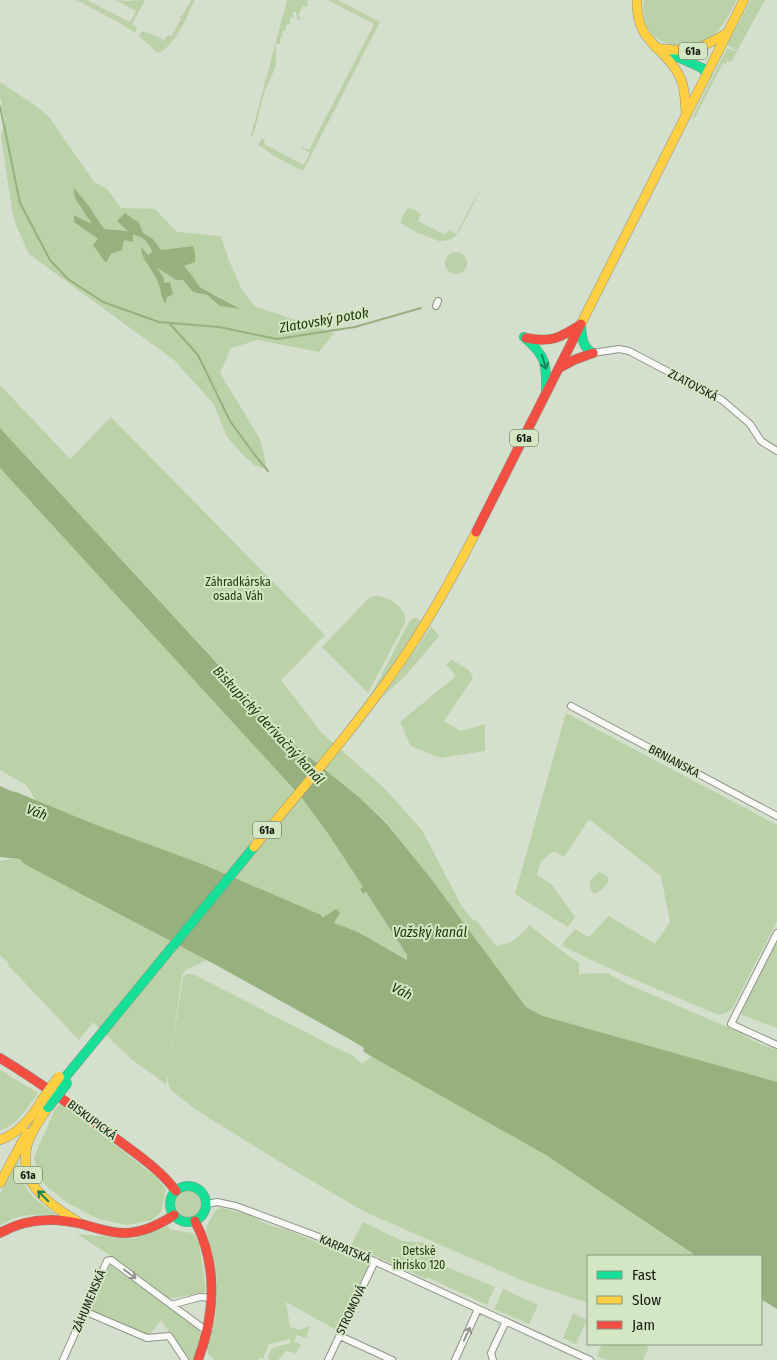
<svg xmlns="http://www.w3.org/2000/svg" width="777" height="1360" font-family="'Fira Sans Condensed',sans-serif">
	<rect width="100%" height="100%" fill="#d5dfcd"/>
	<path fill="#bbd1a7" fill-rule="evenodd" d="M76 0H87L130 22 136 11 115 0 127 1 145 0 132 24 137 27 135 33 120 23Z
		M191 0H195C186 17 177 45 158 53L139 36 141 32 144 31 164 40 168 35 172 36 181 18 178 16H182Z
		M287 0H308L307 7 303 6 298 16 301 18 300 20 297 19 296 12H293V18H290V24L286 25V31H283L282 38H280V44H276V66L264 93 254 133 250 139Z
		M328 0H338L380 22 303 171 281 160 258 145 262 138 265 140 264 144 304 165 310 153 301 148 302 147 309 150 374 24Z
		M644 0H737C730 12 722 30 710 38 706 40 694 47 690 48 686 48 681 47 678 46 652 43 641 25 644 0Z
		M751 0H765L731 62 727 61 725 64 723 63 694 119 692 118 727 48 735 51 736 50 727 45Z
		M0 82 36 106 49 117 94 182 107 189 121 208 155 209 177 232 221 236 228 258 242 290 254 306 334 333 319 352 258 340 231 348 220 373 260 439 266 464 265 467 262 468 254 465 244 456 227 437 213 403 174 360 29 254 16 225 12 210 1 136 5 122 0 96ZM73 188 89 206 104 229 129 231 139 223 143 233 152 238 161 251 175 248 192 246 183 266 190 273 200 287 222 298 239 309 220 306 207 295 193 292 183 280H176L155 267 164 284 170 282 166 303 161 298 159 284 153 272 147 266 144 251 148 255 152 253C139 219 117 243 106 263L98 239 74 222 75 215 93 225 75 198Z
		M486 178C480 189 462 231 454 237 451 240 444 241 439 241L418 233 400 223 406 210 410 208 421 214 418 221 445 235 448 230 456 234Z
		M445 263a11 11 0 1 1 22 0a11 11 0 1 1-22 0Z
		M0 385 70 459 111 417 325 635 281 680 321 732 383 787 422 830 462 907 474 921 476 920 496 946C501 944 503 945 508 943 514 941 526 931 529 925L570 957 579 962V974L607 973 623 982 727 1027 758 1043 777 1050V1082L543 1016 526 1007 429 876 388 824 360 798 287 738 0 428Z
		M0 468 302 798 329 835 363 887 360 889 363 894 366 892 407 955 408 960 358 932 333 923 337 916 333 911 322 918 37 802 26 785 0 770Z
		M377 596C390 597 408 609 405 623L368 693 322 647 370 597Z
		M413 618H416L421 621 404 649 371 695 409 622Z
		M431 627 439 635 438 637 407 674 383 697Z
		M452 660 469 670 473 678 444 721 461 731 485 724V751L440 758 411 746 400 722 456 676 446 664Z
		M566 713 777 825V921L732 1009 726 1013 719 1015C667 993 614 972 563 946V943L575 929 586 936H590L609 916 655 944 670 922 661 876 589 819 564 857 554 851 541 861 537 875 552 885 575 917 568 927 515 894Z
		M10 859H20L24 864 206 960C196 967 191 965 182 974L170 1061 183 977 186 974H193L340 1050 351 1054 362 1064 372 1056 382 1061 546 1155 695 1256H588V1303L526 1282 365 1212 285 1165 195 1109 172 1091 168 1083V1075L166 1084 131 1059 93 1022 79 1040 9 966 8 962 0 955V861Z
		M599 872 604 874 608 877V882L603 889 594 894C586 884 590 879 599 872Z
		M777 940V1028L742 1015 741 1012Z
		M0 1070 38 1093C28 1106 17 1126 0 1130Z
		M61 1103 156 1177 166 1189 161 1212 152 1220 127 1225 98 1219 68 1203 47 1187 38 1175 34 1157 55 1109Z
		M18 1154C19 1165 20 1179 27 1189 33 1200 47 1207 57 1215 36 1214 17 1213 0 1226V1194Z
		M173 1204a15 15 0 1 1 30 0a15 15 0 1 1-30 0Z
		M221 1208 251 1215C259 1222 275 1228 285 1229L369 1264 346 1314 338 1331 286 1302 290 1327 299 1330 309 1326 307 1338 296 1335 295 1341 293 1342H296L301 1345 296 1353 286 1351 278 1360H269L268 1356 272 1348 291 1343 290 1339 269 1344 263 1359 259 1357 258 1360H215L208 1354 207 1348 208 1341 211 1337 215 1319 217 1280 212 1251 206 1230V1227L216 1210Z
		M363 1222 402 1241 427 1243 437 1247 435 1262 495 1287 487 1305 427 1277 426 1279 351 1245Z
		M168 1226 171 1230 193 1233 199 1243 206 1290 204 1293 166 1299 111 1256 77 1234 134 1239Z
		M110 1265 199 1329C204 1338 197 1350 193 1360H188L161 1320 148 1337 88 1311Z
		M503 1289 538 1305 529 1324 494 1309Z
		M573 1313 587 1320 576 1344 563 1338Z
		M602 1344H641L649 1347 643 1360H606L597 1356Z"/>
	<path fill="#96b07e" d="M73 187 89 206 104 229 128 231 117 221 125 213 139 223 143 233 152 238 161 250 193 246 195 252V262L184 266 190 273 200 287 240 309 220 306 207 295 193 292 183 280H176L157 268 164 278V283L170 282 173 294 167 297 166 304C159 296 162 294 159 285 155 271 142 263 141 247L148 255 152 252C148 242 144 237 133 235V242L124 240 122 250 111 254 106 263 93 245 98 239 74 222V215L92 224 75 198Z
		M0 428 286 738 360 798 387 824 429 876 526 1007 543 1016 777 1082V1309L761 1299V1256H696L546 1155 369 1055 363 1051 364 1048 351 1040 216 965 24 864 20 859 0 857V786L11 791 16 792 96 825 202 864 321 915 322 918 336 909 340 913 334 923 358 932 407 960V955L366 892 363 894 360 889 363 887 329 835 302 798 0 468Z"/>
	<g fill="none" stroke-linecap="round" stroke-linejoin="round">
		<path stroke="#96b07e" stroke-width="2" d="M0 106 20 203 50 260 68 279 103 302 159 322 219 327 277 339 355 327 421 308
			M170 324 198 355 230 421 254 454 268 471"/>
		<defs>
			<path id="street" d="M436 306 438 301
				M593 353 619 349 629 351 722 400 750 424 761 441 777 451
				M571 706 777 816
				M777 933 731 1024 777 1045
				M207 1204 217 1202 236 1206 330 1241 590 1360
				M171 1305 200 1297 212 1298
				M84 1311 147 1338 169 1336 185 1360
				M340 1336 392 1360
				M63 1360 107 1261 111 1260 208 1332
				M328 1360 375 1261
				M455 1360 478 1309
				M493 1360 491 1353 506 1321"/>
			<path id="fast" d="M671 54 702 68 707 74
				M581 326C582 337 582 347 593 353
				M524 337C545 355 547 363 546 390
				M63 1080 254 847
				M170 1204a18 18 0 1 1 36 0a18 18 0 1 1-36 0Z"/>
			<path id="slow" d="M637 0C636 44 662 43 679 75 685 86 685 100 686 113
				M656 48C691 53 697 51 727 33
				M581 324 744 0
				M254 847C300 791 348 736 390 677 423 631 450 583 476 532
				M48 1107C42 1117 35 1126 30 1137 13 1179 45 1202 77 1221
				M0 1140C19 1133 30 1119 41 1102
				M0 1183 27 1133"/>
			<path id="jam" d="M526 338C550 343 560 338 580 325
				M559 368 574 360 593 353
				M476 532 581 324
				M0 1058C43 1084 82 1113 122 1143 142 1158 161 1171 176 1191
				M195 1221C218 1265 215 1315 198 1360
				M0 1233C26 1218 53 1217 82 1224 96 1228 109 1233 124 1233 143 1233 159 1225 174 1215"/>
		</defs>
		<use href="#street" stroke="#8d9587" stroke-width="8"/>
		<use href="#fast" stroke="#8d9587" stroke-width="10"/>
		<use href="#slow" stroke="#8d9587" stroke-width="10"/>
		<use href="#jam" stroke="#8d9587" stroke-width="10"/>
		<use href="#street" stroke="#f9faf8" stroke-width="6"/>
		<use href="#fast" stroke="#16e098" stroke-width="9"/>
		<use href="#slow" stroke="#ffcf43" stroke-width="9"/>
		<use href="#jam" stroke="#f24e42" stroke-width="9"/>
		<defs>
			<path id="fast-bridge" d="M48 1107 67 1083"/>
			<path id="slow-bridge" d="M41 1102 59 1077"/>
		</defs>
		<use href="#fast-bridge" stroke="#8d9587" stroke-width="11" stroke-linecap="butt"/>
		<use href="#slow-bridge" stroke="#8d9587" stroke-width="11" stroke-linecap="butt"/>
		<use href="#fast-bridge" stroke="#16e098" stroke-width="10"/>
		<use href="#slow-bridge" stroke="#ffcf43" stroke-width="10"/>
	</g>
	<defs><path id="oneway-shaft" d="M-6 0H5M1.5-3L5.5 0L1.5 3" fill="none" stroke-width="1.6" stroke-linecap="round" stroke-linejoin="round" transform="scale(1.25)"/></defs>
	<g stroke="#15875a">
		<use href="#oneway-shaft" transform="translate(544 362) rotate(73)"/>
		<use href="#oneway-shaft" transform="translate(43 1196) rotate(-135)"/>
	</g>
	<g stroke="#92958f">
		<use href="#oneway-shaft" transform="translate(130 1274) rotate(37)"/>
		<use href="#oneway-shaft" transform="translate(467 1334) rotate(-65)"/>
	</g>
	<g text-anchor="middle" stroke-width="4" stroke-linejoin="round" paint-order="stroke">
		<g fill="#d4e7c5" stroke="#4e5845" stroke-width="1">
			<rect x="679" y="42.5" width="28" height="17" rx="4"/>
			<rect x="510" y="429.5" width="28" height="17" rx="4"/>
			<rect x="253" y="821.5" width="28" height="17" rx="4"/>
			<rect x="14" y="1166.5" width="28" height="17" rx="4"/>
		</g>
		<g font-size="11" font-weight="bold" fill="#141a0e">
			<text x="693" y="55">61a</text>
			<text x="524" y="442">61a</text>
			<text x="267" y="834">61a</text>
			<text x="28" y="1179">61a</text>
		</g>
		<g font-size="12" fill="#141a0e" stroke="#d4e7c5">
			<text transform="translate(693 385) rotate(28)" y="4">ZLATOVSKÁ</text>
			<text transform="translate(674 761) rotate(28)" y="4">BRNIANSKA</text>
			<text transform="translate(92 1120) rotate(37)" y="4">BISKUPICKÁ</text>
			<text transform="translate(345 1249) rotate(23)" y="4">KARPATSKÁ</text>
			<text transform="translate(89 1301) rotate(-67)" y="4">ZÁHUMENSKÁ</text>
			<text transform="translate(351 1310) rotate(-65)" y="4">STROMOVÁ</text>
		</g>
		<g font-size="12" fill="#243909" stroke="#d4e7c5">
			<text x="238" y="586">Záhradkárska<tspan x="238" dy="14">osada Váh</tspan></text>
			<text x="419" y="1255">Detské<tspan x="419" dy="14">ihrisko 120</tspan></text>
		</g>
		<g font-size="14" font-style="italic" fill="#1f3404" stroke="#d4e7c5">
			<text transform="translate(324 320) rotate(-10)" y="5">Zlatovský potok</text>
			<text transform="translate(269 725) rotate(47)" y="5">Biskupický derivačný kanál</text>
			<text transform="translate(37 812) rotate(21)" y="5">Váh</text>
			<text x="430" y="937">Važský kanál</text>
			<text transform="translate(402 991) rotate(27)" y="5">Váh</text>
		</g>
	</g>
	<rect x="587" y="1255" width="175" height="90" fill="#d4e7c5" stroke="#87957c"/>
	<rect x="597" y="1271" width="25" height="8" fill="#16e098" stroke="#87957c"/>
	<text x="632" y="1280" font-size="15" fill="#141a0e">Fast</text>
	<rect x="597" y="1296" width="25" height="8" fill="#ffcf43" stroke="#87957c"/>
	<text x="632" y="1305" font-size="15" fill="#141a0e">Slow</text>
	<rect x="597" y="1321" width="25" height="8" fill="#f24e42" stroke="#87957c"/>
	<text x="632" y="1330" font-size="15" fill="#141a0e">Jam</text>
</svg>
